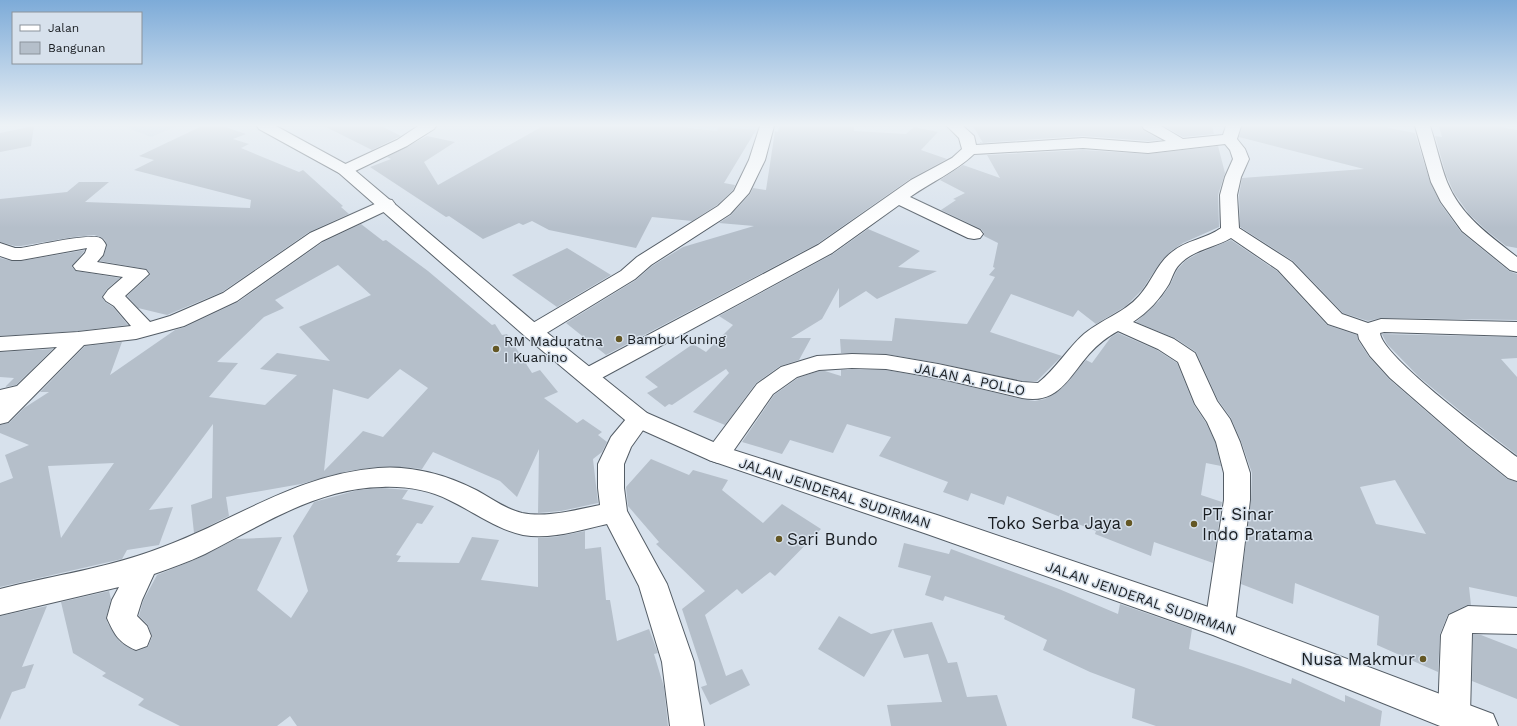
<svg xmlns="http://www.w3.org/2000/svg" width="1517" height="726" font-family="'Work Sans',sans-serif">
	<rect width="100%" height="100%" fill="#d7e1ec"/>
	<path fill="#c5d5e5" d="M132 126H177L151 137 128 128Z
		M680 126H761L757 134H740Z"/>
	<path fill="#b5bfca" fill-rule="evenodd" d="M34 126 31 146 0 152V133Z
		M202 126H222L246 134 233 139 249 144 241 148 299 172 303 170 343 206 341 207 349 214 309 232 222 292 167 315 138 308 127 296 150 275V273L146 269 100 261 104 255 107 245 105 240 101 237 94 235 74 237 21 246H15L0 242V199L67 192 79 182H109L85 202 250 208 251 200 134 170 154 160 139 156Z
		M324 126H381L401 136 372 150Z
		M543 126H672L717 131 719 127 756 130 724 183 735 185 733 190 717 205 692 221 652 217 636 248 549 230 532 221 523 225 519 223 483 239 449 216 446 217 370 167 391 159 387 157 427 136 455 142 424 162 438 185Z
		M779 126H854V131L906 134 914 127 938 132 921 150 947 159 910 179 817 244 606 355 566 323 636 280 652 266 683 247 754 226 719 223 731 215 750 194 753 188 766 190 775 131 778 132Z
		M973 126H1141L1143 130 1161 140 1148 141 1083 136 980 143V142L983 143Z
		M1164 126H1212L1214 134 1183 137Z
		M1242 126H1388V128L1415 133 1430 182 1440 203 1461 232 1509 271 1517 274V320L1381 318 1368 321 1343 313 1293 261 1240 227 1239 195 1242 178 1364 169 1239 137Z
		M1439 126H1495L1517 130V248L1506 246 1487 231 1469 214 1454 193 1446 175 1435 136 1442 137Z
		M1218 146 1225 173 1218 195 1219 227 1183 243 1171 251 1161 261 1142 290 1126 306 1096 324 1078 310 1073 317 1011 294 990 332 1062 356 1037 381H1022L938 363 886 354 841 353 840 339 892 341 895 318 967 324 995 277 989 275 995 268 993 267 998 243 984 236V233L981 229 941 210 956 200 953 199 965 193 940 180 963 165 1000 178 987 155 1083 150 1148 154Z
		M361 224 383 241 386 240 428 271 492 325 495 324 502 335 507 334 532 373 540 370 558 392 544 398 577 423 583 419 602 432 598 435 607 442 602 452 593 459 598 503 561 511 538 513 539 449 517 497 500 481 433 452 422 469 403 467H378L348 471 301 484 226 497 229 516 194 533 191 505 212 498 213 424 149 510 173 507 159 545 127 550 122 559 0 587V483L13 478 5 455 29 445 0 433V425L9 423 24 408 49 392H40L85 346 122 342 110 375 175 330 185 327 238 302 323 242ZM338 265 371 295 299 327 330 361 277 353 260 369 297 375 265 405 209 397 238 363 217 362 264 317 284 308 275 300ZM400 369 428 388 383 437 363 431 324 471 333 389 368 399ZM114 463 74 519 61 538 48 466Z
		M868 229 920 251 898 267 937 271 877 299 866 291 839 308V288L822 319 791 338H811L799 360 780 366 756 383 725 425 693 412 729 373 726 369 672 405 669 404 665 407 647 393 658 387 645 377 693 344 706 352 733 325 719 316 833 254Z
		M1231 240 1277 271 1327 325 1357 335 1358 340 1369 357 1389 379 1466 446 1507 479 1517 482V597L1469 587 1471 605H1467L1448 614 1440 634 1438 672 1377 645 1379 616 1295 583 1293 604 1241 584 1251 500 1252 473 1241 441 1231 418 1218 400 1196 352 1175 338 1136 322 1159 301 1170 285 1177 270 1185 261 1197 254ZM1395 480 1426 534 1376 524 1360 487Z
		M567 248 611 275 557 307 512 275Z
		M85 250 72 267 76 271 120 278 107 289 102 297 105 302 113 307 128 325 78 331 0 336V258L12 261H21Z
		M1118 333 1157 350 1177 363 1194 405 1206 423 1215 442 1221 466 1206 463 1201 495 1222 502 1213 563 1154 542 1151 556 1095 534 1096 531 1007 496 1004 505 971 493 968 501 943 492 948 482 879 456 891 437 847 424 833 453 790 440 782 454 742 442 774 395 798 378 819 371H825L841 376V370H886L938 379 1022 399 1035 401 1045 399 1062 388 1086 360 1092 363 1111 337Z
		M1382 334 1517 337V358L1501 359 1517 377V455L1465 415 1419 377 1387 344Z
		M53 349 16 385 5 387 14 378 0 377V352Z
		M651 459 689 475 693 470 728 480 722 490 763 523 782 504 821 529 775 576 770 572 742 594 737 589 705 615 726 676 742 669 750 685 710 705 701 687 707 685 682 609 705 591 656 544 659 542 628 506 626 487Z
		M382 488 408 490 402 499 434 506 422 524 417 523 396 555 401 556 397 562 459 563 472 537 499 540 481 580 538 587V538L555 537 585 531V549L601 547 606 600H610L617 641 649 629 658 653 654 654 664 687 668 726H297L290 716 277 726H180L138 705 144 699 102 676 106 673 73 653 61 602 109 591 111 599 106 618 108 624 120 642 137 651 148 647 152 637 148 625 139 616 143 601 157 575 199 558 236 539 282 537 257 590 291 618 308 591 293 536 314 502 358 490Z
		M904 543 949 554 951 549 1059 589 1118 614 1120 604 1192 629 1189 649 1241 666 1291 684 1292 678 1345 702V695L1382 711 1380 726H1156L1132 718 1135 689 1090 672 1043 650 1047 640 1004 619 1005 616 945 596 943 601 925 595 931 576 898 567Z
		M47 606 22 667 34 664 25 688 12 692 0 720V616Z
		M839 616 871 634 893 629 864 677 818 649Z
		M932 622 948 663 957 662 967 697 997 695 1007 726H891L887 705 942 702 928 654 904 658 893 629Z
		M1473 635H1481L1517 649V699L1472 681Z"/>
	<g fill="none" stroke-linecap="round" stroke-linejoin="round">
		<defs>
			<path id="street" d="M418 126H436L434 129 407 146 351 173 345 175 339 173 337 170 339 167 397 140Z
				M760 126H774L765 160 749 193 730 214 651 265 635 279 540 337 533 339 526 337 522 332 526 327 621 271 637 257 718 206 734 191 749 160Z
				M947 126H963L974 136 976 145 1083 138 1148 143 1166 141 1144 129 1142 126H1161L1183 139 1223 135 1226 126H1241L1237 139 1245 149 1249 159 1241 177 1237 195 1239 228 1292 262 1342 314 1368 323 1381 319 1517 322V336L1384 332 1380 333C1382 357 1493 439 1517 457V481L1508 478 1467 445 1390 378 1370 356 1359 339 1358 334 1328 324 1278 270 1231 238C1214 248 1192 250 1179 265 1174 270 1172 278 1169 284 1160 299 1148 312 1133 322L1174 339 1195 353 1217 401 1230 419 1240 442 1250 473V500L1235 624 1231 633 1220 637 1209 633 1205 624 1224 500V473L1216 442 1207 422 1195 404 1178 362 1158 349 1118 331C1107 337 1098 344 1089 354 1069 377 1058 405 1022 398L938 378 886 369 852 368 819 370 797 377 773 394 727 460 718 463 709 460 706 454 709 448 757 384 781 367 817 356 852 354 886 355 938 364 1022 382 1038 383C1056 369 1067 349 1084 334 1102 319 1124 313 1139 296 1152 282 1157 263 1172 252 1186 240 1206 239 1221 228L1220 195 1225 177 1233 159 1230 150 1225 144 1148 153 1083 148 974 154C955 172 931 182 910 197L980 230 983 234 980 238 974 239 968 238 899 205 832 253 596 381 588 383 580 381 577 376 580 371 818 245 911 180 952 158 962 149 959 138Z
				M1415 126H1430C1436 144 1440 164 1447 182 1461 216 1489 235 1517 257V272L1510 270 1462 231 1441 202 1431 182Z
				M386 199 392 200 395 204 392 208 322 241 237 301 184 326 136 339 84 345 8 422 0 424V390L17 386 57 347 0 351V337L78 332 131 326 114 306 106 301 103 297 108 290 123 277 76 270 73 266 85 253 87 248 21 260H12L0 256V243L15 248H21C35 246 89 233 100 238 103 239 105 243 106 245L103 255 97 262 146 270 149 274 125 296 150 322 170 316 223 293 310 233Z
				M639 411 647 413 651 419 631 447 624 464V488L627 511 667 584 694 662 704 726H670L662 662 639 586 607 524C580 530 551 540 523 535 496 529 474 512 449 500 429 490 405 486 382 487 317 488 260 526 205 554 188 562 171 568 154 574L142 600 137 616 147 626 151 636 147 646 136 650C119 643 114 634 107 618L112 600 119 587 0 615V589C55 575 109 568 163 547 238 519 295 475 378 468 411 465 447 475 476 490 491 498 505 509 522 513 547 518 575 510 600 505L598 488V464L611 437 631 413Z
				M1468 606 1517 608V634L1472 633 1470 715 1466 726H1442L1438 715 1441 635 1449 615Z"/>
			<path id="primary" d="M257 126H276L351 167 540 327 647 413 727 448 937 515 1220 611 1493 714 1498 726H1440L1213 635 927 534 709 460 631 425 526 337 339 173 259 129Z"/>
		</defs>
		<use href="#street" stroke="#545d66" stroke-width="2"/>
		<use href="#primary" stroke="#545d66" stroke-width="2"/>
		<use href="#street" fill="#fff" fill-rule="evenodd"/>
		<use href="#primary" fill="#fff" fill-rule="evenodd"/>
	</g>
	<linearGradient id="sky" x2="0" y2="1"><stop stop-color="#7dabd8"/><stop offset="0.55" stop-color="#edf2f6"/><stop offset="1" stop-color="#edf2f6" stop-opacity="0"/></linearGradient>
	<rect width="1517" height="228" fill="url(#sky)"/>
	<g fill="#645724" stroke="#d7e1ec" stroke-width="1.5">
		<circle cx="619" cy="339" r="4"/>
		<circle cx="496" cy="349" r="4"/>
		<circle cx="1129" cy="523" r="4"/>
		<circle cx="1194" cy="524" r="4"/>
		<circle cx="779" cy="539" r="4"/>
		<circle cx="1423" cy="659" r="4"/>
	</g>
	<g text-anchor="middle" stroke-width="3" stroke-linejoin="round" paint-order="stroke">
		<g font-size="14" fill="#191d21" stroke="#d7e1ec" text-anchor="start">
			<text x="627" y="344">Bambu Kuning</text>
			<text x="504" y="346">RM Maduratna<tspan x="504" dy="16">I Kuanino</tspan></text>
		</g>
		<g font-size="14" fill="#191d21" stroke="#d7e1ec">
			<text transform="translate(970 379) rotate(12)" y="5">JALAN A. POLLO</text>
			<text transform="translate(835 493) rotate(18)" y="5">JALAN JENDERAL SUDIRMAN</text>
			<text transform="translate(1141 598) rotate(19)" y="5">JALAN JENDERAL SUDIRMAN</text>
		</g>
		<g font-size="17" fill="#191d21" stroke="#d7e1ec" text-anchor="start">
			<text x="1202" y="520">PT. Sinar<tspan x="1202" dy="20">Indo Pratama</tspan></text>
			<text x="1121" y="529" text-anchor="end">Toko Serba Jaya</text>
			<text x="787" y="545">Sari Bundo</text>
			<text x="1415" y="665" text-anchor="end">Nusa Makmur</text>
		</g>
	</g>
	<rect x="12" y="12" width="130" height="52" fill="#d7e1ec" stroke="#8b939b"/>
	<rect x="20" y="25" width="20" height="6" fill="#ffffff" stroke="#8b939b"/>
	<text x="48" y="32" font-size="12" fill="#191d21">Jalan</text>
	<rect x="20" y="42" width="20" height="12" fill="#b5bfca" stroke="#8b939b"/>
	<text x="48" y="52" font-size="12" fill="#191d21">Bangunan</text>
</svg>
